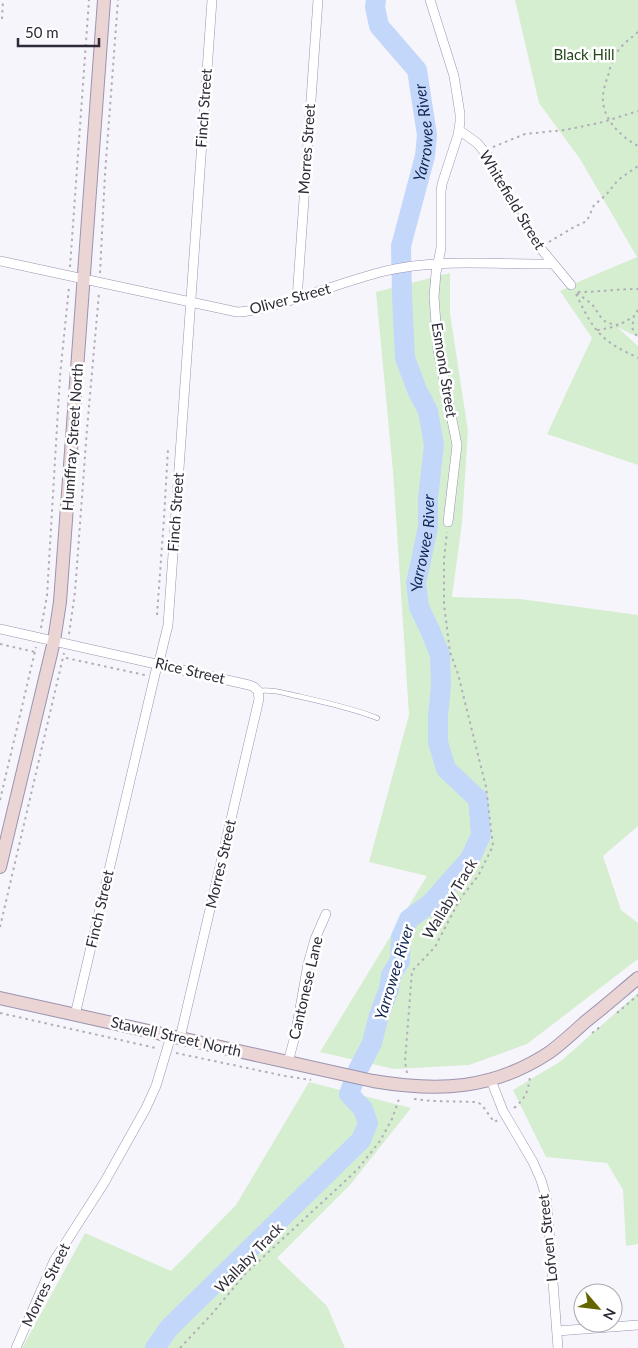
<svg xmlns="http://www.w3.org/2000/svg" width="638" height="1348" font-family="Lato,sans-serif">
	<rect width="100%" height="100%" fill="#f7f5fc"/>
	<path fill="#d6eed0" d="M515 0H638V337L617 327 638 346V465L547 434 592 338 560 291 578 282 637 257 580 159 539 103Z
		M450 273V313L468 431 462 523 452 597 520 599 638 615V826L603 856 621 910 638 923V959L527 1044 469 1065 394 1069 320 1052 427 876 369 862 409 715 393 472 376 292Z
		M638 993V1244L626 1246 623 1190 607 1163 546 1157 513 1090 561 1061Z
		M309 1082 411 1108 350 1185 277 1258 327 1306 345 1348H22L85 1233 171 1271 236 1205Z"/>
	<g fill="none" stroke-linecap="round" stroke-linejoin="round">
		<path stroke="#c3d7fb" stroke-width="20" id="s1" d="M155 1348 169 1328 361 1140 368 1123 363 1109 349 1094 358 1070 372 1043 379 1015 389 989 391 975 400 961 401 937 409 919 431 903 470 859 481 835 478 799 446 769 438 742V716L441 686 440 655 430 630 419 607 416 583 422 556 428 527V498L434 445 428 411 417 390 405 358 402 296 401 246 425 156 427 135 417 70 379 26 375 7 376 0"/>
		<defs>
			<path id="lane" d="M258 691C272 689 284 693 297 696 324 702 352 708 377 718"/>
			<path id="street" d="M430 0 454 76 460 114V122L458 135 442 184 441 192V248L436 273 434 297 438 350 457 445 448 522
				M459 130 477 143 489 157
				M542 250 571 285
				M0 261 237 312C251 312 264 308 278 304 314 294 349 280 385 271 440 258 497 265 553 264
				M297 299 318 0
				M0 629 249 685 254 687 258 691 259 699 256 712 180 1038
				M75 1015 156 670 160 658 168 625 212 0
				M288 1062 295 1036 308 964 315 939 326 914
				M491 1080 503 1111 533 1162 541 1180 546 1197 548 1216 558 1348
				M557 1331 638 1325
				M16 1348 54 1261 104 1183 146 1108 156 1086 171 1036"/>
			<path id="secondary" d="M0 867 54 641 60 602 104 0
				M0 998 373 1081C438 1092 493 1090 550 1052 562 1043 574 1032 585 1022 603 1008 620 993 638 978"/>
		</defs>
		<use href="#lane" stroke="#9a93b1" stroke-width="5.5"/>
		<use href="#street" stroke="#9a93b1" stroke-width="10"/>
		<use href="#secondary" stroke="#9a93b1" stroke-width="14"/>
		<path stroke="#b0aeb7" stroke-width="2" stroke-dasharray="2.5 4" stroke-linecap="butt" d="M2 19 3 0
			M638 32C630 39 621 45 616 54 612 60 610 68 608 76 605 84 602 94 603 102 605 122 622 137 638 146
			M493 147 525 134 565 130 603 122 638 111
			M492 167 515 210 537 242
			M549 242 574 227 587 221 594 205 606 195 618 180 638 166
			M70 267 89 0
			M100 273 105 174 118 0
			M578 292C598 292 618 289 638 289
			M577 293 592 304 602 319 607 323 620 325
			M576 294C587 316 594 334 617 347 623 351 631 354 638 358
			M638 310 634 316 632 328 638 338
			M597 330C613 328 621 325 634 316
			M157 615 164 518 168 449
			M41 628 47 596 60 376 69 287
			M69 634 75 592 87 429 99 293
			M0 644 35 652
			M66 658 145 675
			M0 800 36 647
			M0 927 64 653
			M0 1013 156 1048
			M617 1013 638 995
			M592 1033 600 1027
			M176 1053 285 1076 311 1080
			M407 1073 405 1062 412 971 435 947 460 899 478 876 493 846 486 787 458 674 450 652 444 604V559L447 532
			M414 1099 432 1101 477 1102 482 1105 494 1122 498 1120
			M514 1108C525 1099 528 1092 530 1077H531
			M180 1348 211 1315 246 1273 357 1170 380 1141 392 1119 400 1096"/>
		<use href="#lane" stroke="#fff" stroke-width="4.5"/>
		<use href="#street" stroke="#fff" stroke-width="9"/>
		<use href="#secondary" stroke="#ebd5d4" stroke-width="12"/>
	</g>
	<g text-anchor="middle" stroke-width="5" stroke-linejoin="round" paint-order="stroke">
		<g font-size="15" fill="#234819" stroke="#fff">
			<text x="584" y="60">Black Hill</text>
		</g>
		<g font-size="15" fill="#2d2b37" stroke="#fff">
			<text transform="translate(204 108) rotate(-86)" y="5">Finch Street</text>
			<text transform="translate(307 149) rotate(-86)" y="5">Morres Street</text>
			<text transform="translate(512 200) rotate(59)" y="5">Whitefield Street</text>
			<text transform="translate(290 299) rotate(-15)" y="5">Oliver Street</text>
			<text transform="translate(444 370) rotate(81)" y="5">Esmond Street</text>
			<text transform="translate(73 437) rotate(-86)" y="5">Humffray Street North</text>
			<text transform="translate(176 512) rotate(-86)" y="5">Finch Street</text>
			<text transform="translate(190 671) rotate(13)" y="5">Rice Street</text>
			<text transform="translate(221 864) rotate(-77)" y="5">Morres Street</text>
			<text transform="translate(450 899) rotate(-59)" y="5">Wallaby Track</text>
			<text transform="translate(100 909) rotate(-77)" y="5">Finch Street</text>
			<text transform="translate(306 988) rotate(-77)" y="5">Cantonese Lane</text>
			<text transform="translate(176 1037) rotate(13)" y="5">Stawell Street North</text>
			<text transform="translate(548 1238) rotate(-96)" y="5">Lofven Street</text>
			<text transform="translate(249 1258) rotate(-46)" y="5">Wallaby Track</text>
			<text transform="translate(46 1285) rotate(-64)" y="5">Morres Street</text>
		</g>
		<g font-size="16" font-style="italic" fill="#122652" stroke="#fff">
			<text dy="6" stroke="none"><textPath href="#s1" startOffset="1379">Yarrowee River</textPath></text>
			<text dy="6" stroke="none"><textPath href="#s1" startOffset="959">Yarrowee River</textPath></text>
			<text transform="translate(394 972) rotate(-73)" y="6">Yarrowee River</text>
		</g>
	</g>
	<g transform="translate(598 1308) rotate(118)"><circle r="24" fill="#ffffff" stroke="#abaaaf"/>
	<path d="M0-4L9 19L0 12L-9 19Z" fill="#656500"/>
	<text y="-8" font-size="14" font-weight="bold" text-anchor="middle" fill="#2d2b37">N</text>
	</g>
	<path d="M18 38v8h81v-8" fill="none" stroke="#2d2b37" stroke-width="2.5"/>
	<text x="25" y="38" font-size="15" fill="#2d2b37" stroke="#ffffff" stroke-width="4" paint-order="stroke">50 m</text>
</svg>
